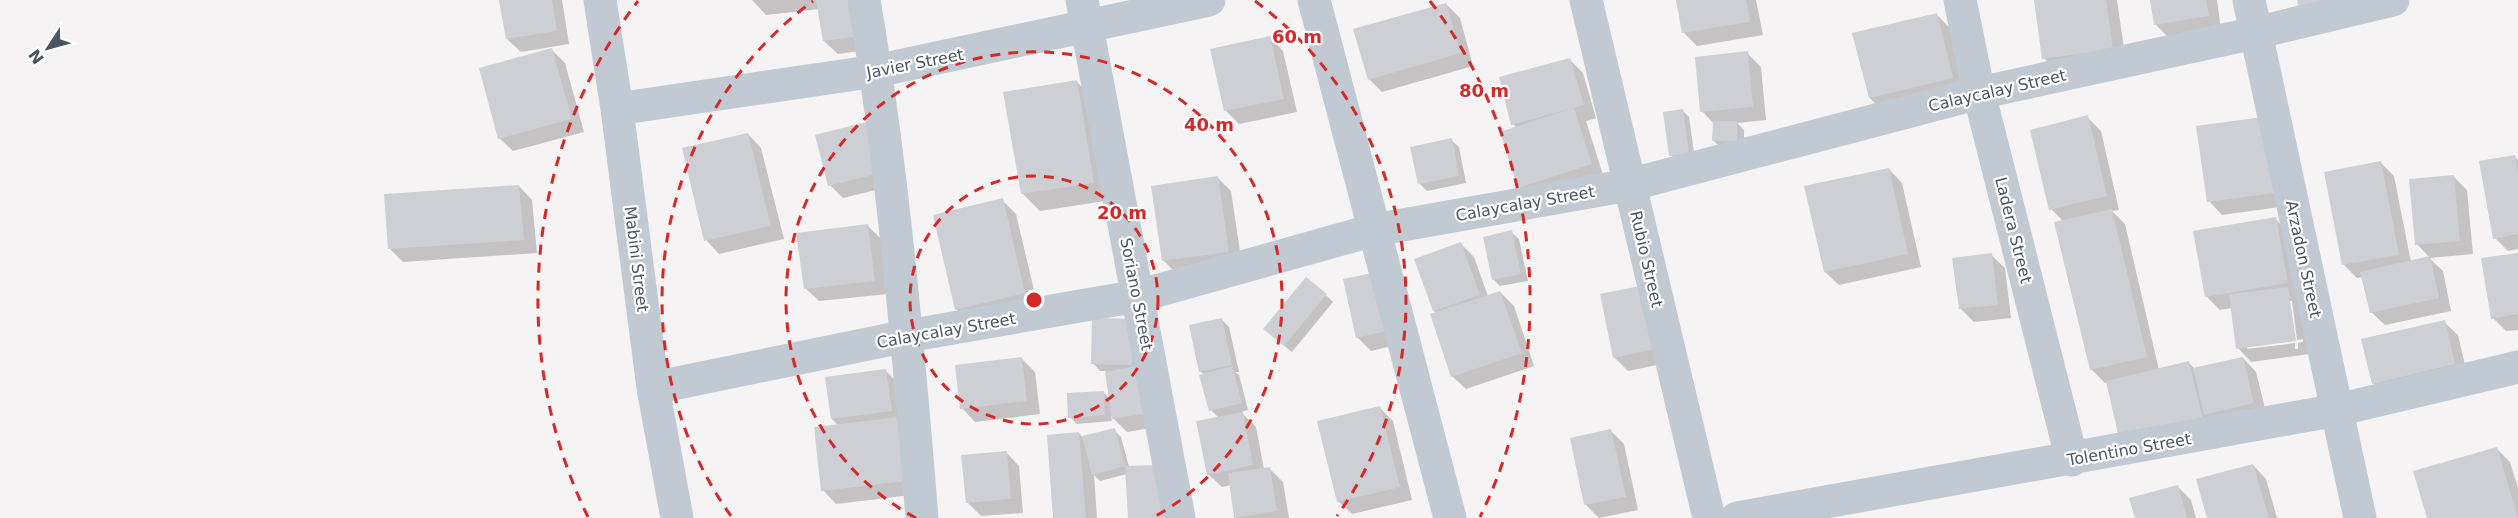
<svg xmlns="http://www.w3.org/2000/svg" width="2518" height="518" font-family="'DejaVu Sans',sans-serif">
	<rect width="100%" height="100%" fill="#f5f3f3"/>
	<path fill="#0003" fill-rule="evenodd" d="M501 0H562L569 44 521 52 507 39Z
		M752 0H867L875 49 838 54 824 41 819 9 766 15Z
		M1678 0H1756L1763 35 1697 46 1684 33Z
		M2036 0H2117L2126 62 2057 72 2044 58Z
		M2152 0H2217L2221 29 2169 38 2156 25Z
		M1446 4 1460 18 1473 66 1382 92 1369 79Z
		M1936 14 1950 28 1966 92 1883 111 1870 98Z
		M1270 37 1283 51 1297 112 1239 124 1226 111Z
		M552 50 565 63 584 132 513 151 499 138Z
		M1747 53 1761 67 1766 120 1737 123 1744 130V148H1721L1714 141V124L1702 111Z
		M1570 60 1583 73 1596 118 1586 121 1604 178 1533 200 1519 187 1517 128 1513 124Z
		M1076 81 1094 99 1111 200 1040 211 1022 193Z
		M1682 110 1689 117 1695 160 1678 162 1671 155Z
		M2087 117 2101 131 2119 210 2112 211 2125 224 2159 370 2189 363 2195 369 2243 358 2256 372 2267 416 2218 428 2108 382 2105 383 2091 369 2064 222 2051 209Z
		M2263 118 2287 206 2222 215 2209 201Z
		M870 122 896 185 843 198 830 185Z
		M748 134 761 148 784 239 719 254 706 240Z
		M1451 140 1459 147 1466 183 1427 191 1419 183Z
		M2514 156 2518 160V249L2508 251 2495 238Z
		M2380 162 2394 176 2411 262 2429 258 2443 271 2451 311 2385 325 2371 312 2363 277 2357 278 2344 265Z
		M1889 169 1902 183 1921 267 1839 285 1825 272Z
		M2453 176 2467 190 2473 254 2430 258 2417 244Z
		M1218 178 1231 191 1242 265 1177 274 1164 261Z
		M519 186 532 200 537 253 403 262 390 249Z
		M1002 200 1016 214 1038 307 970 322 956 309Z
		M2275 219 2289 232 2309 354 2251 362 2238 348 2232 308 2220 310 2207 297 2195 232ZM2289 301H2292L2297 340 2303 339V342L2298 343V349H2295V343L2247 349V346Z
		M868 226 881 239 888 294 819 301 805 288Z
		M1511 232 1519 239 1528 281 1500 286 1493 279Z
		M1461 244 1474 257 1488 296 1500 292 1514 306 1534 366 1466 389 1452 376 1437 314 1434 311Z
		M2518 254V330L2506 331 2493 318Z
		M1991 255 2005 268 2011 318 1974 322 1960 308Z
		M1381 272 1408 342 1371 351 1357 337Z
		M1645 287 1671 362 1628 371 1614 357Z
		M1326 295 1333 302 1292 352 1272 336Z
		M1221 319 1229 327 1239 372H1235L1239 375 1248 410 1241 412 1256 427 1264 469 1269 468 1283 482 1289 518H1236L1231 485 1222 487 1208 474 1219 418 1211 410 1205 375 1200 371Z
		M1133 321 1168 425 1127 432 1111 416 1112 421 1077 424 1070 417 1103 392 1111 400 1106 371H1100L1093 363Z
		M2444 322 2458 335 2468 378 2386 396 2373 383Z
		M1022 359 1035 372 1040 414 975 422 962 408Z
		M886 371 899 384 920 494 836 504 823 490 839 426 832 419Z
		M1379 407 1393 421 1412 500 1352 514 1338 501Z
		M1114 430 1121 437 1129 467V518L1127 474 1100 481 1094 475 1097 518H1054L1079 433 1083 438Z
		M1611 431 1624 444 1638 510 1599 518 1586 505Z
		M2497 449 2510 462 2518 488V518H2428Z
		M1006 452 1019 466 1023 513 981 516 968 503Z
		M2253 465 2266 479 2277 518H2209Z
		M2177 486 2191 500 2196 518H2136Z"/>
	<path fill="#cdcfd5" d="M499 0H552L557 31 506 39Z
		M816 0H856L862 36 823 41Z
		M1676 0H1746L1750 22 1682 33Z
		M2034 0H2106L2113 49 2042 59Z
		M2150 0H2206L2209 16 2154 25Z
		M2297 0H2329L2299 7Z
		M1446 3 1461 53 1368 80 1353 29Z
		M1937 13 1953 78 1869 98 1852 33Z
		M1270 36 1284 99 1224 111 1210 49Z
		M552 48 572 119 498 139 479 68Z
		M1748 51 1753 107 1700 112 1695 57Z
		M1570 58 1584 105 1574 108 1592 164 1518 188 1500 132 1570 109 1511 125 1499 77Z
		M1077 80 1094 183 1021 194 1003 92Z
		M1683 109 1689 153 1669 156 1663 112Z
		M2088 115 2107 196 2049 210 2030 130Z
		M2263 117 2275 193 2207 202 2196 126Z
		M870 121 884 172 828 186 815 135Z
		M1713 121H1737V141H1712Z
		M748 133 771 226 704 241 682 148Z
		M1452 138 1459 176 1418 184 1410 147Z
		M2515 155 2518 172V234L2493 239 2479 161Z
		M2381 161 2399 255 2342 265 2324 172Z
		M1889 168 1908 254 1824 272 1804 186Z
		M2454 175 2460 241 2415 245 2409 179Z
		M1218 176 1229 252 1162 261 1151 186Z
		M519 185 524 240 388 249 384 194Z
		M1003 198 1025 293 955 310 933 215Z
		M2112 209 2147 357 2090 370 2054 222Z
		M2276 217 2288 283 2205 297 2193 231Z
		M868 224 875 281 804 289 796 233Z
		M1512 230 1521 274 1492 280 1483 237Z
		M1461 242 1480 295 1433 311 1414 259Z
		M1992 253 1998 305 1959 309 1952 258Z
		M2518 253V314L2491 319 2481 258Z
		M2430 256 2439 298 2370 313 2360 272Z
		M1382 271 1395 329 1356 338 1343 279Z
		M1306 277 1327 294 1284 346 1263 329Z
		M1645 285 1659 348 1613 358 1600 294Z
		M2288 287 2296 341 2236 349 2229 294Z
		M1500 291 1522 353 1451 377 1430 314Z
		M1092 318 1134 319 1132 365 1091 364Z
		M1222 318 1232 365 1199 372 1189 325Z
		M2445 320 2455 364 2372 384 2361 339Z
		M1022 357 1027 401 960 409 955 365Z
		M2243 357 2254 403 2204 415 2193 368Z
		M2189 361 2203 419 2119 438 2106 381Z
		M1147 364 1156 412 1112 419 1105 372Z
		M1232 366 1242 403 1209 411 1199 375Z
		M886 369 892 411 831 419 825 377Z
		M1104 391 1105 415 1068 418 1067 393Z
		M1380 406 1400 487 1337 502 1317 421Z
		M1243 412 1253 465 1207 475 1196 421Z
		M899 417 907 481 821 491 814 427Z
		M1115 428 1125 466 1162 465 1165 518H1128L1125 466 1092 475 1082 436Z
		M1611 429 1626 497 1584 505 1570 438Z
		M1079 432 1086 518H1053L1047 435Z
		M2497 447 2518 518H2427L2413 471Z
		M1007 451 1011 499 966 503 961 455Z
		M2253 464 2269 518H2207L2196 479Z
		M1270 467 1277 511 1234 518 1228 473Z
		M2178 485 2187 518H2135L2129 498Z"/>
	<g fill="none" stroke-linecap="round" stroke-linejoin="round">
		<path stroke="#c1cad2" stroke-width="33" d="M600 0 617 109 653 388 677 518
			M864 0C893 171 908 345 922 518
			M1082 0 1179 518
			M1314 0 1450 518
			M1586 0 1709 518
			M1960 0 1979 93 2072 460
			M2249 0 2360 518
			M617 109 876 71 1209 0
			M653 388 907 336 1138 296 1374 230 1629 185 1979 93 2255 33 2393 0
			M1737 518 2337 410 2518 367"/>
	</g>
	<g fill="none" stroke="#d62828" stroke-width="3" stroke-dasharray="10 8">
		<circle cx="1034" cy="300" r="124"/>
		<path d="M916 518A248 248 0 1 1 1152 518"/>
		<path d="M731 516A372 372 0 0 1 813 1M1255 1A372 372 0 0 1 1337 516"/>
		<path d="M588 517A496 496 0 0 1 638 1M1430 1A496 496 0 0 1 1480 517"/>
	</g>
	<g text-anchor="middle" stroke-width="4.5" stroke-linejoin="round" paint-order="stroke">
		<g font-size="16" fill="#4a5661" stroke="#fff">
			<text transform="translate(915 63) rotate(-11)" y="6">Javier Street</text>
			<text transform="translate(1997 90) rotate(-13)" y="6">Calaycalay Street</text>
			<text transform="translate(1525 203) rotate(-10)" y="6">Calaycalay Street</text>
			<text transform="translate(2014 230) rotate(76)" y="6">Ladera Street</text>
			<text transform="translate(637 259) rotate(83)" y="6">Mabini Street</text>
			<text transform="translate(1647 259) rotate(77)" y="6">Rubio Street</text>
			<text transform="translate(2304 259) rotate(78)" y="6">Arzadon Street</text>
			<text transform="translate(1137 294) rotate(79)" y="6">Soriano Street</text>
			<text transform="translate(946 330) rotate(-10)" y="6">Calaycalay Street</text>
			<text transform="translate(2129 449) rotate(-10)" y="6">Tolentino Street</text>
		</g>
	</g>
	<circle cx="1034" cy="300" r="9" fill="#d62828" stroke="#fff" stroke-width="3"/>
	<g font-size="18" text-anchor="middle" font-weight="bold" fill="#d62828" stroke="#fff" stroke-width="4.5" stroke-linejoin="round" paint-order="stroke">
		<text x="1297" y="43">60 m</text>
		<text x="1484" y="97">80 m</text>
		<text x="1209" y="131">40 m</text>
		<text x="1122" y="219">20 m</text>
	</g>
	<g transform="translate(48 48) rotate(234)" stroke="#ffffff" stroke-width="4.5" paint-order="stroke">
	<path d="M0-4.5L10 22L0 15L-10 22Z" fill="#4a5661"/>
	<text y="-9" font-size="16" font-weight="bold" text-anchor="middle" fill="#4a5661">N</text>
	</g>
</svg>
